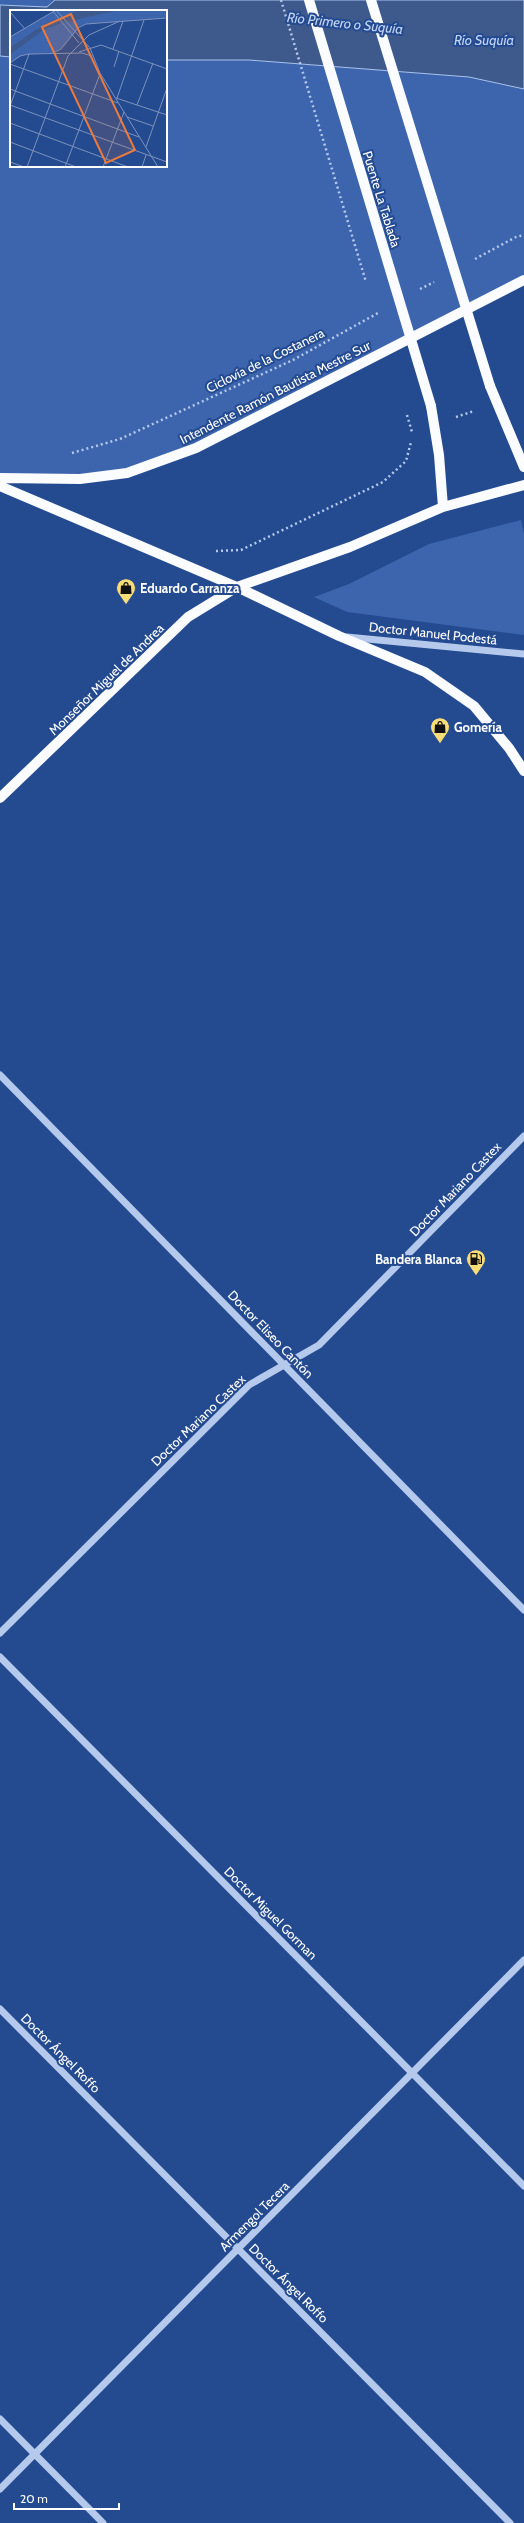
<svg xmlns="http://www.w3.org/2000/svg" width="524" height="2523" font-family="Cabin,sans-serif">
	<rect width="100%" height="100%" fill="#244a90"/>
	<path fill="#3c65ae" d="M0 0H55L47 7 0 5Z
		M0 56 11 57V166H166V60H249L469 77 524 89V280L196 448 127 473 0 478Z
		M521 520 524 534V635L347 612 314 597 349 584 429 544Z"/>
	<path fill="#3e5a8d" stroke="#a9c3ed" d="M55 0H524V89L469 77 249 60H166V11H11V57L0 56V5L47 7Z"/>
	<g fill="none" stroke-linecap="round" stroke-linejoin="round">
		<path stroke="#b5c9ec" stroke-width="2.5" stroke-dasharray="2 3" stroke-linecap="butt" d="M475 259 516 237 524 235
			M420 289 434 282
			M456 417 474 411
			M72 453 120 439 293 360 378 313
			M216 551 241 550 383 482 406 461 411 442"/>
		<path stroke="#b5c9ec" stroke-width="7" d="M347 637 524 654
			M0 1075 524 1610
			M0 1633 249 1385 319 1345 524 1136
			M0 1657 524 2186
			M0 2009 510 2523
			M0 2419 103 2523
			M0 2489 524 1960"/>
		<path stroke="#fafcff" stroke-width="10" d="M490 386 524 467
			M431 406 439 455 443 507
			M0 478 80 479 127 473 196 448 524 280
			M0 486 237 587 339 636 425 672 474 706 509 748 524 771
			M0 798 188 617 237 587 350 547 443 507 524 485"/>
		<path stroke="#b5c9ec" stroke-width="2.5" stroke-dasharray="2 3" stroke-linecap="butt" d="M281 0 366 282
			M407 415 412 432"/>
		<path stroke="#fafcff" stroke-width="10" d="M309 0 431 406
			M371 0 490 386"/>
	</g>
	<defs>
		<symbol id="shop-pin" viewBox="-11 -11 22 30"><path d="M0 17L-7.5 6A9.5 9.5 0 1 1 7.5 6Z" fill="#f7dd78" stroke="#244a90"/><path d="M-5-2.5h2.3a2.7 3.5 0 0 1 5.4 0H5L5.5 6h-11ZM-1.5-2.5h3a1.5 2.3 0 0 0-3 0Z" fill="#111"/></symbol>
		<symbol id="fuel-pin" viewBox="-11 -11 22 30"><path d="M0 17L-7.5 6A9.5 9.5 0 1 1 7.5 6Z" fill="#f7dd78" stroke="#244a90"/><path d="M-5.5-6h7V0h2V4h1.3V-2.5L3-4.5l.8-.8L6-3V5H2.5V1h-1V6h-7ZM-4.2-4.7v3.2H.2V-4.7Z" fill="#111"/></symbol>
	</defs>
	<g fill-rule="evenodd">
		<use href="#shop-pin" x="115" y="577" width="22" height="30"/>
		<use href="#shop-pin" x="429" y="716" width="22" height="30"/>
		<use href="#fuel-pin" x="465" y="1248" width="22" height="30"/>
	</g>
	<g text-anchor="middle" stroke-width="4" stroke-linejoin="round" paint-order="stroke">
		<g font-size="13" fill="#fff" stroke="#244a90">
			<text transform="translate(382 199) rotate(73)" y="5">Puente La Tablada</text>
			<text transform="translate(265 360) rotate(-26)" y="5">Ciclovía de la Costanera</text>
			<text transform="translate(275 392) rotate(-27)" y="5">Intendente Ramón Bautista Mestre Sur</text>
			<text transform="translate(433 633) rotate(6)" y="5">Doctor Manuel Podestá</text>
			<text transform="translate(106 679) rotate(-44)" y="5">Monseñor Miguel de Andrea</text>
			<text transform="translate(455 1189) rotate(-46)" y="5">Doctor Mariano Castex</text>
			<text transform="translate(271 1334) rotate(46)" y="5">Doctor Eliseo Cantón</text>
			<text transform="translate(198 1420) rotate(-44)" y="5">Doctor Mariano Castex</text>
			<text transform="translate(271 1913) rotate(45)" y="5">Doctor Miguel Gorman</text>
			<text transform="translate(61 2053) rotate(45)" y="5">Doctor Ángel Roffo</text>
			<text transform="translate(254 2216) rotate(-45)" y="5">Armengol Tecera</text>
			<text transform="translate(289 2283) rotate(45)" y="5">Doctor Ángel Roffo</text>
		</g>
		<g font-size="13" font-weight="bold" fill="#fff" stroke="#244a90" text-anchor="start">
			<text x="140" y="593">Eduardo Carranza</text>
			<text x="454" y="732">Gomería</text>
			<text x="462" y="1264" text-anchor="end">Bandera Blanca</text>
		</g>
		<g font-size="14" font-style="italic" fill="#c1d4f3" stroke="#244a90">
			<text transform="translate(345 23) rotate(6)" y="5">Río Primero o Suquía</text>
			<text x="484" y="45">Río Suquía</text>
		</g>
	</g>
	<g transform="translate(10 10)">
		<rect width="157" height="157" fill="#244a90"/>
		<path d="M46 0H71L37 13 0 38V27ZM109 0 157 1V8L76 14 70 16 54 36 43 43 13 45 0 53V44L33 20 60 9Z" fill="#3c65ae"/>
		<path d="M71 0H109L47 14 33 20 0 44V38L37 13Z" fill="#3e5a8d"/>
		<path fill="none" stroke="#7c92bc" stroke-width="1" d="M42 0 69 33M46 0 80 38 90 63 148 157M0 2 15 19M0 27 46 0M103 39 113 11M69 42 91 35 157 59M43 43 51 39 68 18 76 14 157 8M0 53 10 46 19 44 72 43 82 46M0 54 108 93M104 57 109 41M0 79 129 127M106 88 157 105M107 88 134 10M0 95 157 152M127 95 143 53M0 96 19 44M117 107 143 116M0 113 118 157M0 132 66 157M136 137 157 78M0 152 14 157M17 157 58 46 79 25 110 11M55 157 90 64M93 157 114 102M132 157 136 145"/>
		<path fill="#ed7a3d" fill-opacity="0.15" stroke="#ed7a3d" stroke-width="2" d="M61 4 125 140 96 153 32 17Z"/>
		<rect width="157" height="157" fill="none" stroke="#fff" stroke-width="2"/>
	</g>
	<path d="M14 2503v6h105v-6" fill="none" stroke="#ffffff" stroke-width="2"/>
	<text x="20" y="2503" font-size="12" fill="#ffffff" stroke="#244a90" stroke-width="3" paint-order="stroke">20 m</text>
</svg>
